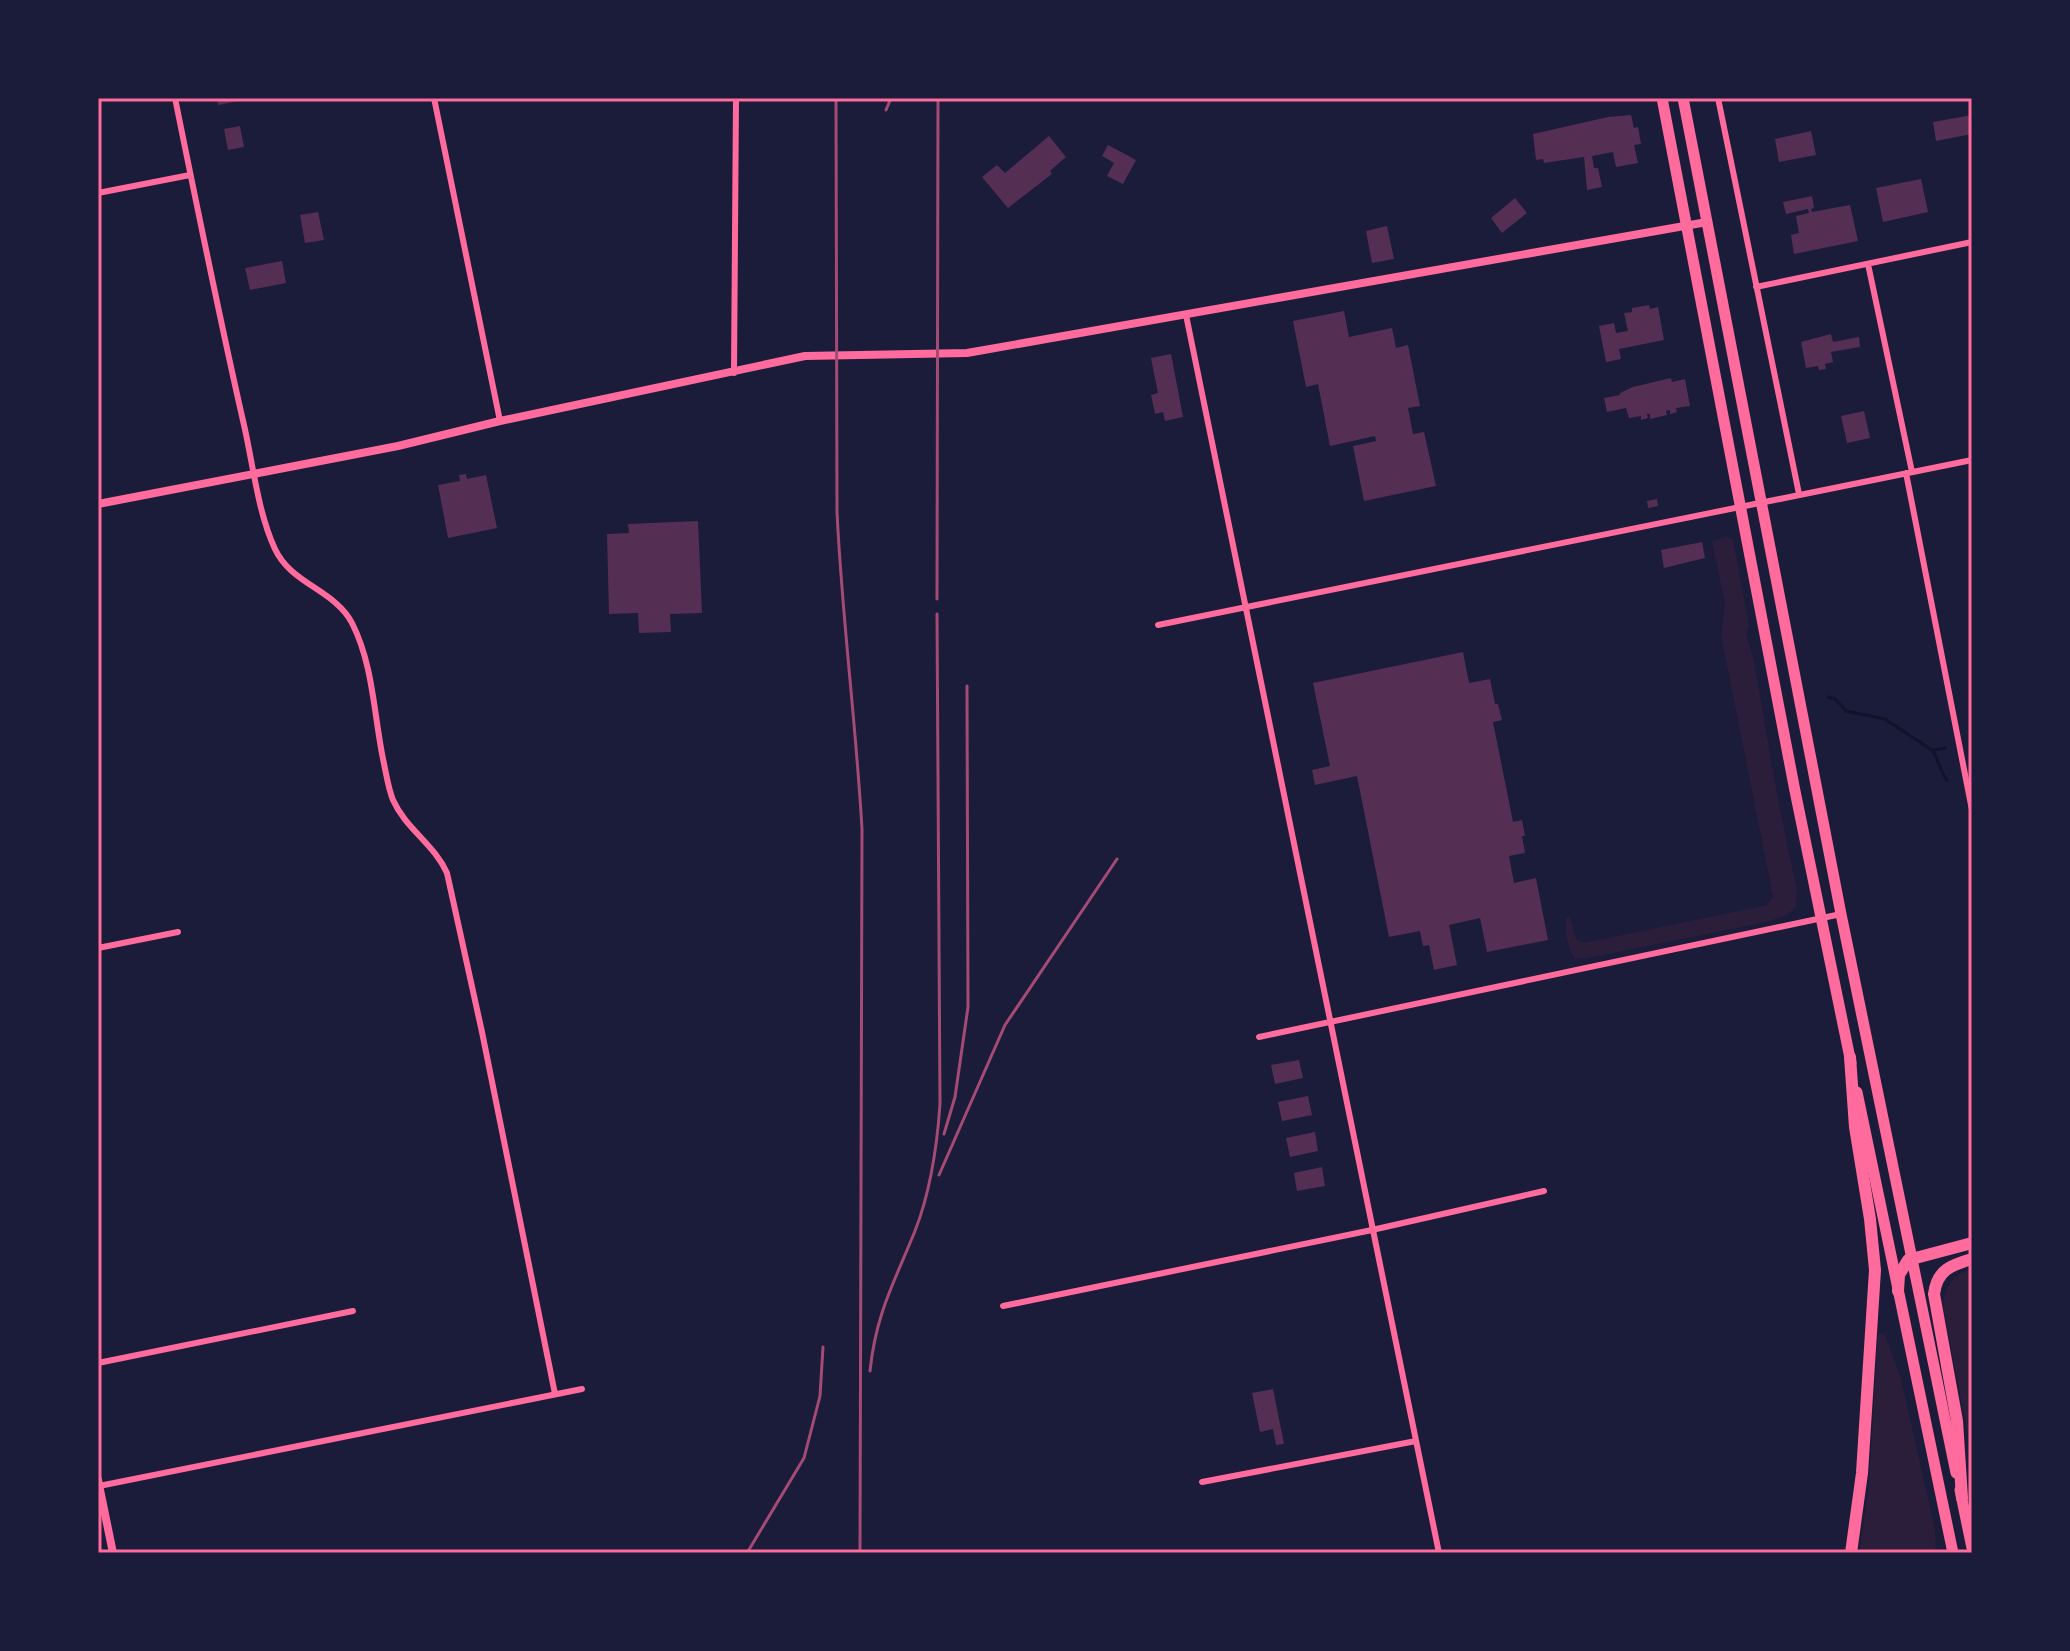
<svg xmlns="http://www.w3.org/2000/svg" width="2070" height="1651" font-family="Barlow,sans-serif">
	<rect width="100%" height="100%" fill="#1b1b3a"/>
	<path fill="#2a1e3b" d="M1727 536 1733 540 1749 625 1746 634 1754 661 1777 794 1797 891 1796 907 1785 916 1766 922 1584 959 1577 958 1576 960C1568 952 1564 930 1566 918L1570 916 1576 939 1584 943 1767 905 1773 897 1721 636 1725 603 1712 542Z
		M1972 1269V1458L1943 1306C1945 1286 1952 1275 1972 1269Z
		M1878 1332 1885 1335 1901 1378 1935 1530 1936 1553H1859L1869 1485Z"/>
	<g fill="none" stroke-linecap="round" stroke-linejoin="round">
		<path stroke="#12122b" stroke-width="3" d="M1828 697 1835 699 1846 711 1885 719 1932 750C1939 759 1939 770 1947 780
			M1933 750 1945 748"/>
	</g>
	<path fill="#542f53" d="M217 98H249V99L218 105Z
		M1631 115 1634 128 1638 127 1641 144 1634 145 1638 163 1616 167 1613 152 1592 156 1594 168H1598L1602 187 1587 190 1584 157 1544 163 1543 159 1536 160 1533 134 1608 117Z
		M1972 115V134L1936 141 1933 122Z
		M240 126 244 147 228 150 224 129Z
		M1811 131 1816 155 1779 162 1775 139Z
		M1049 136 1066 157 1050 171 1052 174 1008 208 982 177 997 165 1005 173Z
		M1108 145 1136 160 1123 184 1107 176 1114 163 1102 156Z
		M1921 179 1928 212 1883 222 1876 188Z
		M1812 196 1814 208 1811 209 1812 212 1850 205 1858 241 1794 254 1791 235 1799 233 1796 216 1809 213 1808 209 1786 214 1783 202Z
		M1515 198 1527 213 1502 233 1491 218Z
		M318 212 324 240 305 243 300 215Z
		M1387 226 1394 259 1372 263 1366 231Z
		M282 261 286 283 250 290 245 268Z
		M1649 305 1650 309 1658 307 1664 340 1619 349 1621 359 1606 362 1599 326 1614 323 1616 333 1628 331 1624 313 1632 312V308Z
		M1344 311 1349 337 1392 328 1396 348 1408 345 1420 406 1408 408 1413 434 1424 432 1436 486 1364 501 1353 446 1376 441 1375 436 1330 446 1318 384 1306 387 1293 321Z
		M1831 334 1833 342 1859 337 1860 347 1831 352 1833 362 1825 364 1826 369 1819 370 1818 366 1806 368 1801 342Z
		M1171 354 1183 417 1165 421 1163 412 1155 414 1151 395 1158 393 1151 358Z
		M1671 378 1672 382 1685 379 1690 406 1676 408 1677 412 1670 414V410L1666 411 1667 415 1650 419V414H1647L1648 418 1641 420V416L1629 418 1626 408 1607 412 1604 398 1620 395V393L1633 387Z
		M1864 411 1870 438 1847 443 1841 416Z
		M466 474 467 479 486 475 497 528 448 538 438 485 460 481 459 475Z
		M1657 499 1658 506 1648 508 1647 501Z
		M698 521 702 613 670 614 671 632 639 633 638 613 609 614 607 534 629 533 628 524Z
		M1702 542 1705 558 1664 568 1661 550Z
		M1463 652 1469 683 1490 679 1495 704H1498L1502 720 1493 722 1513 822 1522 820 1525 836H1522L1525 853 1509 856 1514 883 1536 878 1548 940 1487 952 1480 918 1449 925 1457 965 1434 970 1429 945 1423 946 1420 931 1389 937 1357 776 1315 785 1312 770 1330 766 1313 683Z
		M1299 1060 1303 1078 1275 1084 1271 1065Z
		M1308 1096 1312 1115 1282 1121 1278 1102Z
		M1315 1132 1318 1151 1290 1157 1286 1138Z
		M1322 1167 1325 1186 1297 1191 1294 1173Z
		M1273 1389 1284 1444 1276 1445 1273 1429 1260 1432 1252 1393Z"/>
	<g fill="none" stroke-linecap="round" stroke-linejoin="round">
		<path stroke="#ff6b9d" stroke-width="6" d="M175 98C197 207 219 316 244 425 253 464 258 513 275 549 291 584 335 590 352 623 373 664 374 715 383 759 386 772 388 788 393 800 406 829 434 844 447 873L482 1032 555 1394
			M434 98 500 421
			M1718 98 1799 494
			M98 193 190 175
			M1868 264 1912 472
			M1756 287 1972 242
			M1186 315 1439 1553
			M734 373 736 98
			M1906 473 1972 810
			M1158 625 1972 460
			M98 948 178 932
			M1259 1037 1841 914
			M1003 1306 1372 1230 1544 1191
			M98 1363 353 1311
			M1202 1482 1416 1441
			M99 1486 582 1389"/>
		<path stroke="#ff6b9d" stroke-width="8" d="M98 504 398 446 500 421 805 356 967 353 1707 222
			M98 1480 113 1553"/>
		<path stroke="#ff6b9d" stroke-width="11" d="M1662 98 1795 791 1851 1063
			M1683 98 1841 914 1956 1473
			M1857 1092 1953 1553
			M1960 1490 1972 1548"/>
		<path stroke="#ff6b9d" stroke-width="12" d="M1850 1057 1855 1127 1870 1219 1875 1270 1862 1473 1851 1553
			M1898 1291 1899 1275 1908 1260 1972 1243
			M1962 1498 1957 1421 1934 1294C1937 1270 1951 1265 1972 1259"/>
		<path stroke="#a44b75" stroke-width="3" d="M836 98 837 512C842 618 856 723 862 829L860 1553
			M886 110 891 98
			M937 599 938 98
			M944 1134 955 1097 968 1007 967 686
			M939 1175 1005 1025 1117 859
			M870 1371C876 1313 894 1283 915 1231 931 1190 937 1148 940 1104L937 614
			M747 1553 804 1458 820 1396 823 1347"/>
	</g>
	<rect width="2070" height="1651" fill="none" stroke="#1b1b3a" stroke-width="200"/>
	<rect x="100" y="100" width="1870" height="1451" fill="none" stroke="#ff6b9d" stroke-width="3"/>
</svg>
